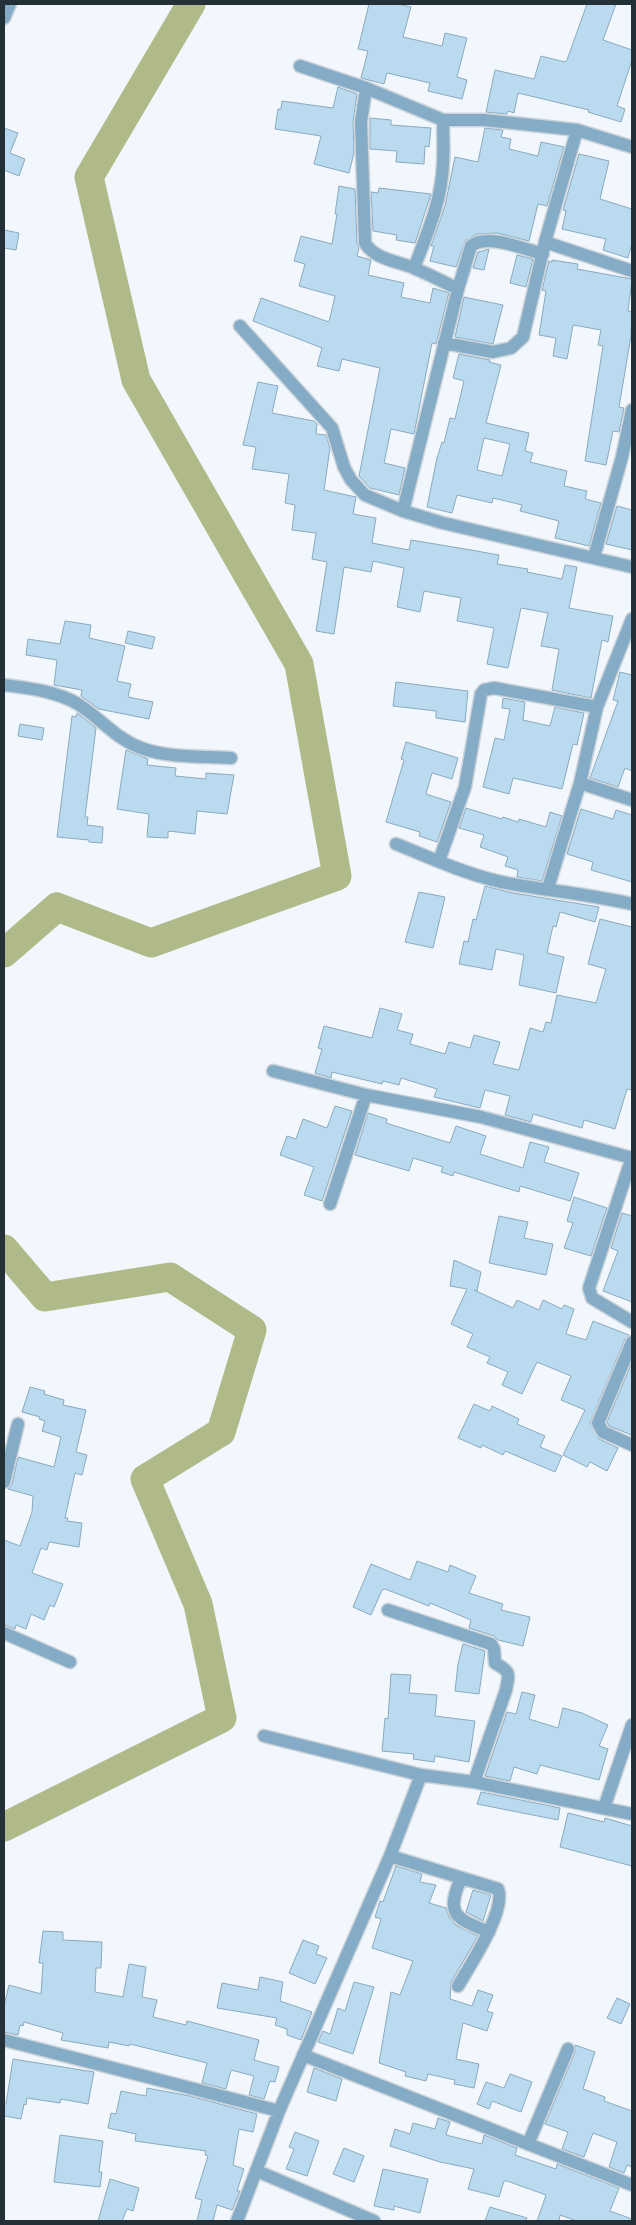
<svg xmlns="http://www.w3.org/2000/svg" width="636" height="2225" font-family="Barlow,sans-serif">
	<rect width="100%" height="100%" fill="#f1f7fc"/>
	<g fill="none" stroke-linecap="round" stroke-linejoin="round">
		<path stroke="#b0ba89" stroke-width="29" d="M4 953 57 907 151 943 337 876 299 664 136 380 89 177 191 4
			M4 1249 45 1297 170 1277 252 1330 221 1432 145 1479 198 1604 222 1718 4 1827"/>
	</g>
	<path fill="#badaf0" stroke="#8baabf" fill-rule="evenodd" d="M369 4H398L411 7 403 37 442 46 445 33 467 38 457 77 467 80 462 99 428 91 430 83 387 73 384 84 361 78 368 51 358 49Z
		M587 4H616L603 40 632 50V60L617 106 625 109 621 122 588 112 589 110 518 93 514 113 508 111 507 114 486 112 495 70 534 79 541 56 565 62 567 60Z
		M338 87 357 94 353 122 354 153 349 173 314 164 321 136 275 129 278 109H281L282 101 333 108Z
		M370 118 391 120V125L431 128 429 147 425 146 424 164 396 162 397 151 370 149Z
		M4 128 18 133 10 153 25 159 19 176 4 170Z
		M485 128 503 130 501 137 511 139 509 149 538 156 541 142 564 147 547 206 538 204 529 241 497 233 477 234 465 241 456 267 430 261 434 246H431L445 206 455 157 478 162Z
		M579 154 609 161 600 199 632 209V243L628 258 603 250 606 239 562 229 566 211 563 210Z
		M339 186 355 189 357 243 359 248 357 256 371 260 368 275 404 283 401 297 430 303 433 288 449 293 436 344 432 343 414 434 391 429 384 463 405 468 399 495 370 488 359 476 380 368 342 359 339 371 317 366 322 348 253 321 261 298 329 322 335 296 299 286 305 264 294 261 301 236 332 244 337 214H335Z
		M379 188 431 194 415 243 396 240 397 235 373 231 371 192 378 193Z
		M4 230 19 233 16 250 4 248Z
		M489 249 484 270 473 268 478 252Z
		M517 255 533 259 526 287 510 283Z
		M552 260 578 264 577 269 632 279 628 311 632 312 631 336 619 407 624 408 619 432 613 431 606 465 585 461 603 346 598 345 601 330 573 325 567 359 553 356 556 338 539 335 546 291 542 290 549 261 552 262Z
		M464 297 503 305 493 344 455 337Z
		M459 354 490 360 489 362 501 365 486 423 529 433 525 451 533 453 530 462 567 471 564 486 587 491 585 499 601 503 589 546 555 538 559 521 520 511 522 505 493 498 492 503 457 495 452 513 427 507 437 458 442 442 444 443 450 418 455 419 464 381 453 378ZM484 438 510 444 502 476 477 470Z
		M258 382 278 386 272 413 314 421 317 424 316 434 326 435 330 448 324 490 356 497 353 514 376 518 372 543 409 550 411 540 471 550 499 555 497 564 528 569 527 572 562 579 565 565 577 567 569 608 613 616 608 642 602 640 591 698 552 690 559 649 541 646 548 613 521 608 508 668 487 664 494 628 457 621 461 598 424 591 420 612 397 607 404 568 373 561 371 572 344 567 334 634 316 631 327 562 312 559 316 533 292 530 295 505 285 503 289 474 252 469 256 447 243 445Z
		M617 506 632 510V550L606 544Z
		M65 621 91 625 89 638 125 646 117 681 131 684 128 697 153 702 149 719 99 709 81 696 82 690 54 685 57 660 26 655 28 639 60 644Z
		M128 631 155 637 152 649 125 643Z
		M620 672 632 675V771L625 768 618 787 590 778 618 701 613 700Z
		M396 682 468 691 465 722 436 718V711L393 706Z
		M503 698 525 702 523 720 550 726 555 707 584 713 577 745 573 744 562 789 513 778 509 794 483 787 495 738 504 740 510 709 502 708Z
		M77 713 96 728 85 817H88L87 825 103 827 102 843 89 842V840L57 837 72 716 76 717Z
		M20 724 44 728 42 740 18 736Z
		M406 742 458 758 452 779 432 773 426 794 451 802 437 842 419 836 420 832 386 822 404 760 401 759Z
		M126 750 148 759 147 765 176 768 175 776 206 779V773L234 775 227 814 197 811 195 834 168 831V838L147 837 149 814 117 809Z
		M466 808 502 819 503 817 518 822 519 819 546 827 550 812 562 816 542 881 517 877 518 870 505 866 508 857 480 847 484 835 459 828Z
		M581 809 613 819 616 810 632 815V882L591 870 593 862 567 854Z
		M485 886 513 893 599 907 595 922 560 912 556 927 553 926 547 953 564 957 556 993 519 985 524 955 496 949 492 970 459 964 464 941 468 942 473 919 476 920Z
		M419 892 445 897 433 948 405 942Z
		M600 919 632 927V1090L627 1089 615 1129 584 1120 582 1128 533 1114 531 1122 505 1115 510 1096 485 1090 480 1108 434 1097 437 1089 401 1078 399 1085 383 1081 382 1084 332 1072 331 1078 315 1073 322 1049 318 1048 324 1026 372 1038 380 1008 402 1014 397 1030 413 1034 410 1044 445 1054 449 1042 470 1048 474 1035 500 1042 493 1064 519 1070 530 1028 543 1032 546 1022 551 1023 557 995 596 1003 606 969 588 964Z
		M335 1106 352 1111 322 1201 304 1195 314 1167 280 1155 287 1136 296 1139 303 1119 327 1128Z
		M368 1113 387 1119 386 1123 450 1143 456 1126 486 1136 480 1154 523 1168 530 1142 549 1147 544 1162 579 1173 570 1201 520 1186 519 1192 454 1172 453 1176 441 1172 443 1167 413 1158 409 1171 355 1155Z
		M574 1197 607 1208 591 1256 564 1248 573 1223 567 1221Z
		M622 1213 632 1216V1302L603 1291 618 1251 611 1248Z
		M499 1216 528 1222 524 1238 553 1244 546 1275 489 1263Z
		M454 1260 481 1272 477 1291 474 1290 513 1308 517 1300 539 1310 543 1300 562 1309 564 1305 574 1309 566 1334 586 1340 593 1321 629 1335 625 1339 590 1423 599 1439 618 1448 607 1471 590 1462 587 1467 563 1455 585 1410 561 1400 571 1376 537 1362 522 1394 502 1385 508 1372 487 1363 490 1357 467 1347 473 1334 451 1324 467 1289 450 1286Z
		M632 1362V1435L609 1426 607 1422Z
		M30 1387 45 1391 44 1394 64 1400 63 1405 86 1410 76 1452 87 1455 82 1475 75 1473 65 1518H68L67 1521 82 1523 79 1547 49 1542 47 1550 41 1548 32 1573 63 1584 54 1607 50 1605 44 1620 31 1614 26 1629 16 1625 15 1629 4 1625V1540L20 1546 32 1512 33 1496 8 1489 12 1484 18 1457 54 1467 61 1437 42 1431 45 1421 39 1419 40 1417 22 1412Z
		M474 1404 490 1411 492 1406 519 1419 517 1424 545 1436 540 1447 562 1456 555 1472 505 1451 503 1455 482 1445 481 1448 458 1438Z
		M417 1561 448 1572 450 1565 476 1576 469 1593 503 1604 501 1610 530 1617 523 1646 498 1640 494 1636 469 1628 471 1620 430 1603 429 1606 385 1589 382 1590 371 1615 353 1607 371 1564 410 1580Z
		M463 1644 485 1651 479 1694 455 1691 458 1664Z
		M391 1674 411 1675 409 1693 437 1695 435 1716 475 1721 469 1762 435 1756 434 1762 413 1759 414 1754 382 1751 385 1718 388 1719Z
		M522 1692 535 1695 529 1719 558 1728 563 1708 582 1713 608 1725 599 1746 608 1749 599 1780 540 1765 537 1774 514 1767 510 1781 485 1776 507 1712 516 1714Z
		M481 1792 560 1808 558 1820 477 1804Z
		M568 1813 604 1822 605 1818 632 1826V1866L560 1847Z
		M396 1866 422 1874 420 1882 436 1885 429 1903 446 1908 449 1917 456 1925 478 1936 451 1982 450 1999 472 2006 478 1990 493 1995 487 2011 493 2013 487 2031 463 2023 456 2059 479 2064 474 2088 454 2084 455 2080 428 2074 426 2081 405 2076 406 2072 379 2063 391 1992 400 1995 413 1961 372 1948 381 1919 375 1917 380 1901 383 1902Z
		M473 1890 491 1895 483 1921 466 1912Z
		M43 1931 63 1932V1940L102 1942 101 1968H96L95 1992 123 1997 129 1964 146 1967 142 1997 157 2000 153 2017 186 2025 187 2021 259 2040 254 2060 279 2067 275 2082 270 2081 264 2099 249 2095 254 2076 231 2070 226 2089 202 2083 207 2063 130 2044 129 2046 109 2042 108 2048 61 2040 63 2033 24 2022 23 2026 20 2025 18 2035 4 2032V2006L9 1985 41 1994 43 1963H39Z
		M303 1940 319 1946 316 1954 327 1958 315 1984 289 1973Z
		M260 1977 283 1982 280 2001 312 2012 301 2040 287 2035V2029L275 2025 277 2018 217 2008 222 1983 258 1990Z
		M354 1982 374 1987 353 2054 318 2042 323 2031 330 2034 338 2008 345 2011Z
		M617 1998 630 2004 621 2024 607 2018Z
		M575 2045 595 2052 583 2089 605 2097 604 2101 632 2111V2167L627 2165 624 2173 609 2167 617 2142 593 2133 584 2157 562 2149 568 2132 545 2124 575 2052Z
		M13 2059 94 2072 88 2104 61 2099 60 2103 27 2098 26 2105 24 2104 21 2119 4 2116V2104H6Z
		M314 2068 342 2079 336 2101 307 2092Z
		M510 2074 532 2082 521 2112 492 2101 489 2109 477 2104 486 2082 504 2088Z
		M147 2088 190 2096 257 2114 253 2132 239 2129 233 2165 244 2169 237 2191H240L232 2210 217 2205 213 2221H197L202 2200 195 2198 208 2156 205 2155 206 2151 135 2141 136 2134 108 2128 111 2113 116 2114 121 2091 146 2096Z
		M438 2118 450 2122 446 2135 482 2144 484 2135 517 2148 515 2155 556 2169 557 2164 619 2188 610 2211 632 2219V2221H577L560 2215 559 2221H537L546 2195 507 2181H504L499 2197 468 2189 474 2169 440 2162 390 2146 395 2129 410 2134 413 2123 435 2129Z
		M295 2132 319 2141 307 2176 286 2169 294 2149 289 2147Z
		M60 2135 103 2141 99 2172H102L100 2187 54 2182Z
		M344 2148 364 2156 354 2182 333 2174Z
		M383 2169 428 2179 420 2213 394 2206V2210L374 2206Z
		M110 2179 139 2188 133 2211 127 2209 122 2221H98Z
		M490 2207 527 2218 526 2221H485Z"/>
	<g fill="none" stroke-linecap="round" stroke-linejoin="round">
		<defs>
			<path id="minor" d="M4 18 10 4
				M300 66 366 88 443 120H484L577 130 632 147
				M366 88 361 122 365 243C375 260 399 261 416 269 430 275 444 282 458 289L403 511
				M545 242 632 271
				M414 268C427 234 442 200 443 163 444 149 443 134 443 120
				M458 289 471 246C487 233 524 249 543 254
				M240 326 332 428 344 467 351 480 365 495 403 511 443 523 632 567
				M444 343 493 352 511 348 523 337 545 242 577 130
				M594 557 622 457 632 410
				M4 685C28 688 56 691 78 704 100 718 118 741 144 749 171 758 203 756 231 758
				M580 783 632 800
				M396 844C434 859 471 877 512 884 552 891 592 895 632 904
				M439 861 465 787 481 694 484 690 494 688 597 707
				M548 888 580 783 597 707 632 619
				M273 1071 366 1095 481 1117 632 1158
				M632 1157 589 1288 592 1298 632 1322
				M330 1204 366 1095
				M632 1342 598 1423 603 1432 632 1445
				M4 1482 18 1424
				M388 1610 491 1644 494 1649 495 1663C511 1672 509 1673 506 1690L474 1782
				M4 1633 70 1662
				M264 1736 421 1775
				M604 1808 632 1725
				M390 1856 498 1889C507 1910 469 1967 458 1986
				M461 1878C445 1916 456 1918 489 1932
				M4 2040 279 2111
				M303 2055 632 2185
				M528 2144 568 2049
				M257 2171 374 2221
				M237 2221 279 2111 390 1856 421 1775 474 1782 632 1814"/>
		</defs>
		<use href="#minor" stroke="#ccd3d9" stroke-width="15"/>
		<use href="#minor" stroke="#84acc6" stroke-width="12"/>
	</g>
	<rect width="636" height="2225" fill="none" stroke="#233038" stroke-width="10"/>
</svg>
